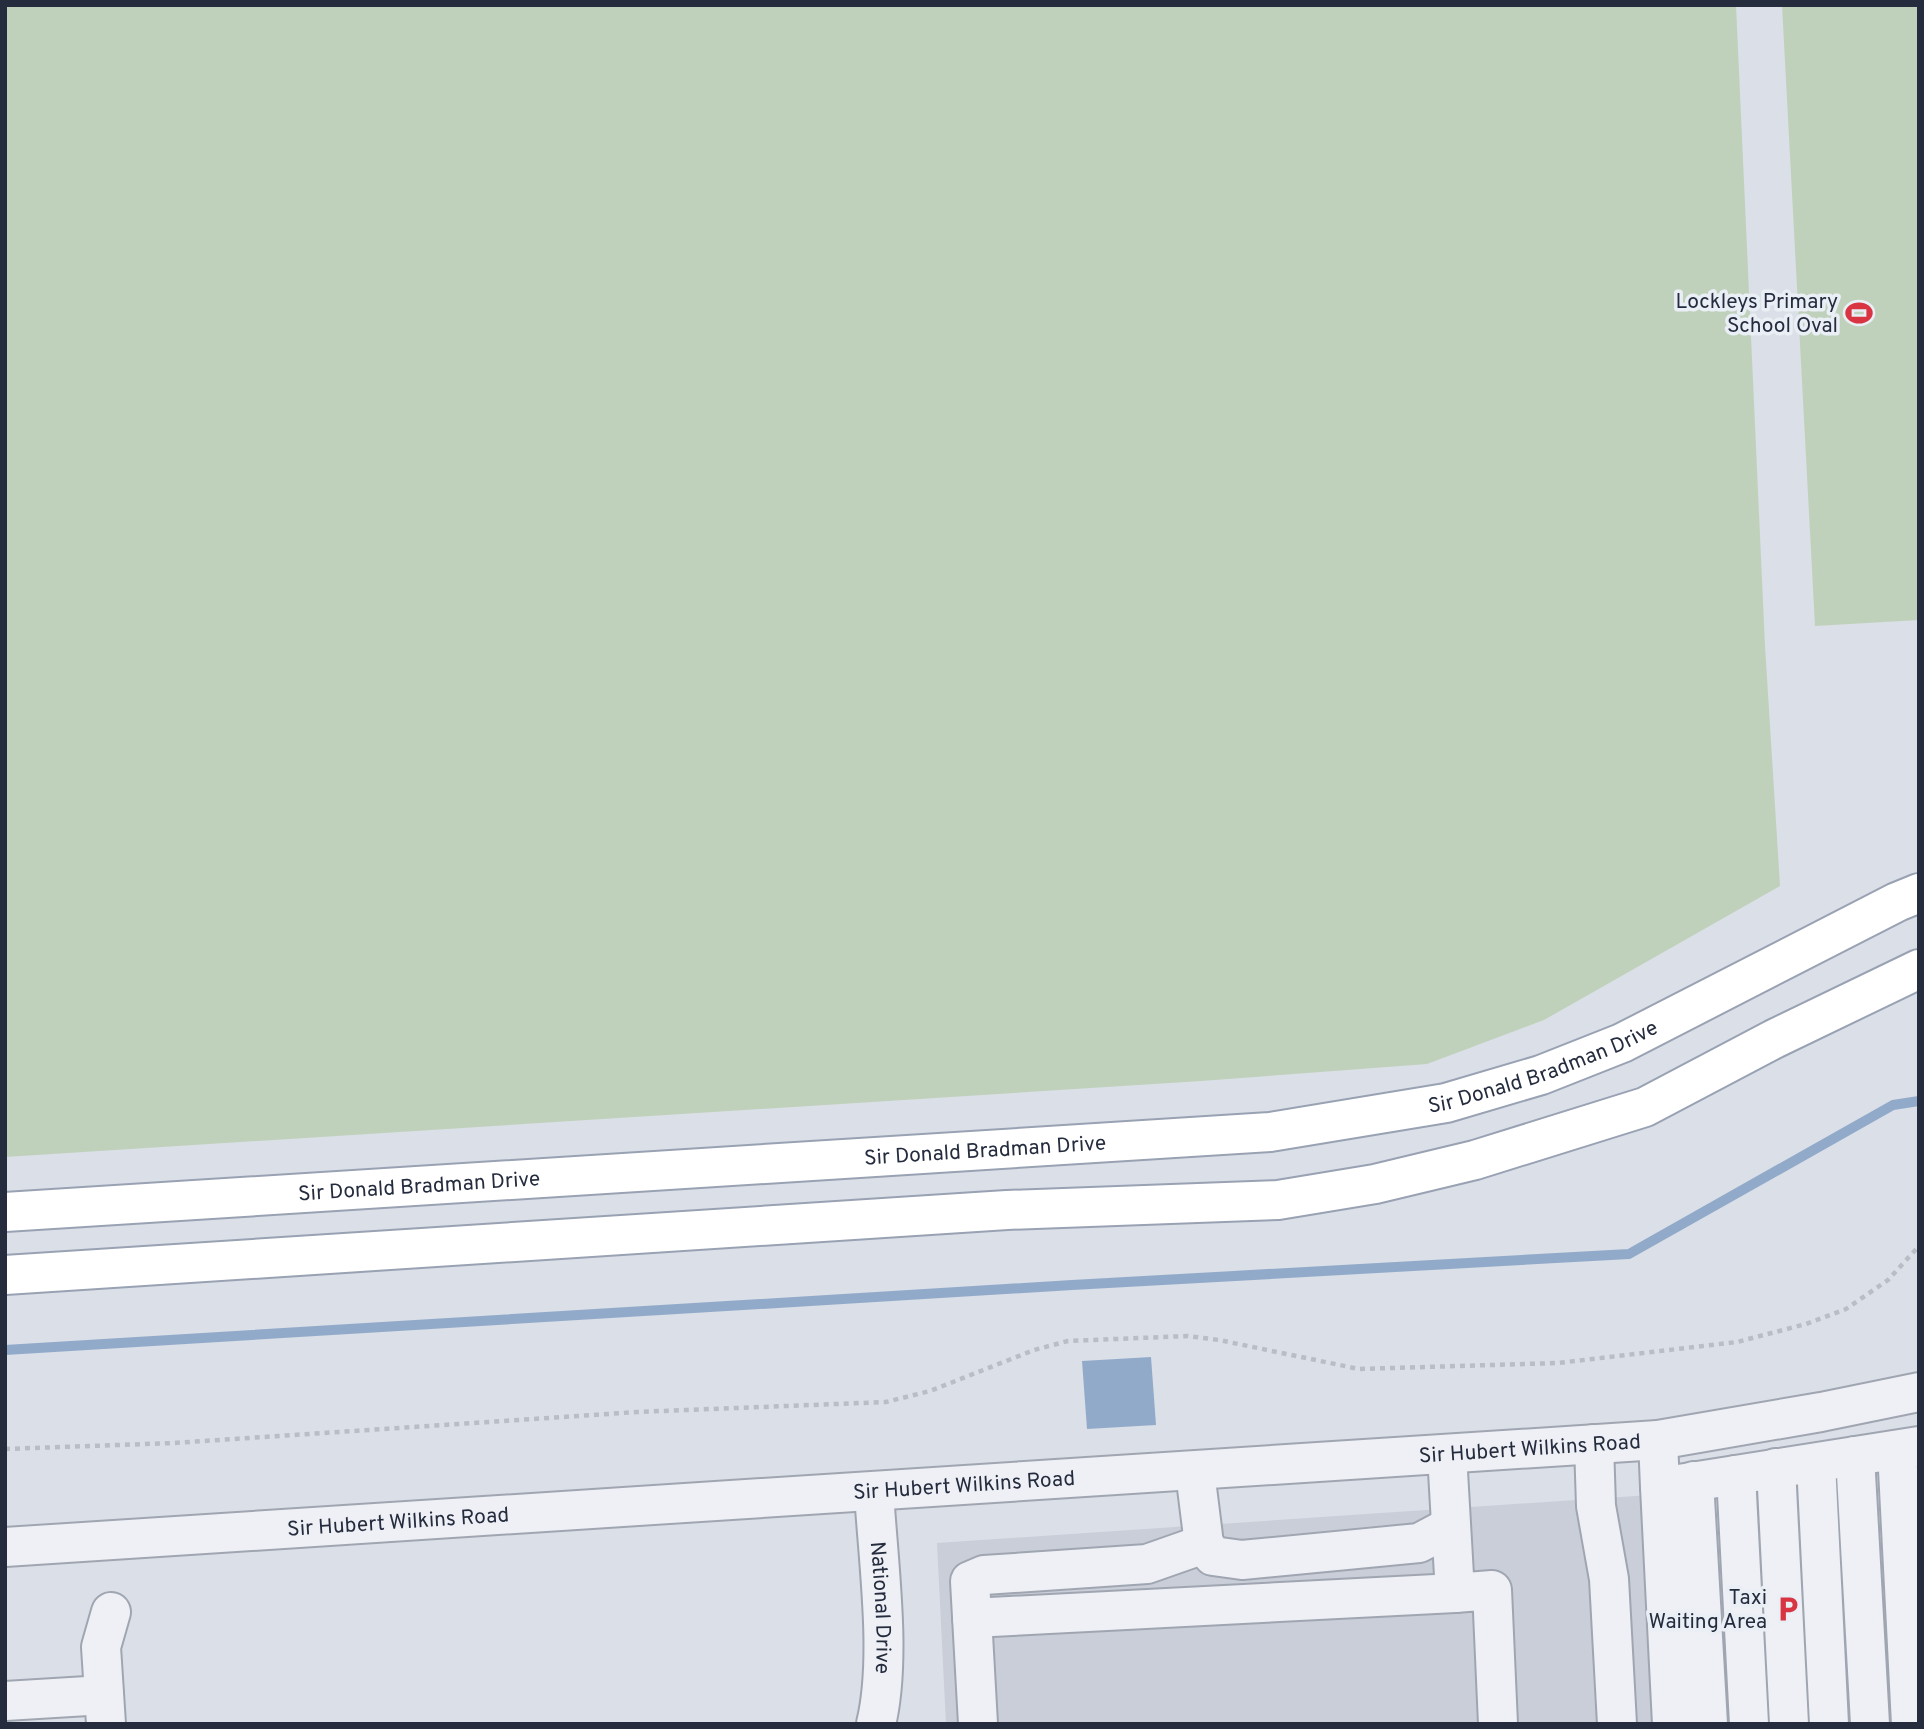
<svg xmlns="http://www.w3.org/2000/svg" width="1924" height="1729" font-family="Overpass,sans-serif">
	<rect width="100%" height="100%" fill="#dbdfe7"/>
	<path fill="#c9ced9" d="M1650 1495 1663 1724H946L937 1543Z"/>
	<path fill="#bfd1bb" d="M5 5H1736L1765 646 1780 886 1544 1020 1427 1064 1201 1081 5 1157Z
		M1782 5H1919V620L1815 626Z"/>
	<path fill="#92aaca" d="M1151 1357 1156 1425 1087 1429 1082 1361Z"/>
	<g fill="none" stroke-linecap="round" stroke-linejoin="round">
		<path stroke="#92aaca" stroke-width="10" d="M5 1350 1072 1285 1629 1254 1893 1105 1919 1101"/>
		<defs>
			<g id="minor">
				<path d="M1658 1440 1660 1487 1919 1446"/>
				<path d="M1594 1444 1596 1506 1609 1579 1617 1724"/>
				<path d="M1897 1450 1911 1724"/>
				<path d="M1447 1454 1455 1593 1492 1590 1498 1724"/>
				<path d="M1855 1456 1870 1724"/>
				<path d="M1816 1463 1829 1724"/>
				<path d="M1776 1468 1789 1724"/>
				<path d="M1195 1472 1204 1544 1213 1556 1242 1560 1419 1543 1451 1526"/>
				<path d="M1736 1475 1749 1724"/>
				<path d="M1694 1481 1708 1724"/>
				<path d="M1660 1487 1672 1724"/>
				<path id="s1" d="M874 1492C878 1561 892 1658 876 1724"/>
				<path id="s2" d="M5 1547 1658 1440 1821 1412 1919 1392"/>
				<path d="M972 1618 1455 1593"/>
				<path d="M5 1701 104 1695"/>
				<path d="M106 1724 101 1647 111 1612"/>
				<path d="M978 1724 970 1581 984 1575 1147 1564 1204 1544"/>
			</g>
			<g id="major">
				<path id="s3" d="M5 1212 1270 1132 1446 1103 1541 1075 1622 1043 1897 902 1919 893"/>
				<path d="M5 1275 1007 1210 1278 1200 1375 1184 1475 1160 1645 1107 1774 1039 1919 969"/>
			</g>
		</defs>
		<use href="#minor" stroke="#a0a6b1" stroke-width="42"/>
		<use href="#major" stroke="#99a2b3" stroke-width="42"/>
		<path stroke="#b9bdc5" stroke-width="4.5" stroke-dasharray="5 5" stroke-linecap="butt" d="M5 1449 174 1443 637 1412 886 1402 930 1391 1034 1350 1068 1341 1188 1336 1219 1340 1359 1369 1558 1363 1737 1342 1806 1324 1846 1309 1888 1280 1919 1246"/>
		<use href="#minor" stroke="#eef0f5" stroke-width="38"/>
		<use href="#major" stroke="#fff" stroke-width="38"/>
	</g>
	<defs>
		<symbol id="stadium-bare" viewBox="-9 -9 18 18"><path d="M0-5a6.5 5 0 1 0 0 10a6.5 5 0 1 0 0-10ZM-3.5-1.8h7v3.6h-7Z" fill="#d83442" stroke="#eaeef5" stroke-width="2.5" paint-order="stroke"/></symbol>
		<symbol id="parking-bare" viewBox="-9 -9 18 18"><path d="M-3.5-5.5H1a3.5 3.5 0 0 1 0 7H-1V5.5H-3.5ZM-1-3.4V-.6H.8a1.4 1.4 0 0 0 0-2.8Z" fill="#d83442" stroke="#eaeef5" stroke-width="2.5" paint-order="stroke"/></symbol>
	</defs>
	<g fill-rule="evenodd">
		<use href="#stadium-bare" x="1840" y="294" width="38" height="38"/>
		<use href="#parking-bare" x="1769" y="1590" width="38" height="38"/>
	</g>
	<g text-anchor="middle" stroke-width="7" stroke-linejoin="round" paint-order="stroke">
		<g font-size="21" fill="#242c3e" stroke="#eaeef5" text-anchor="end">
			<text x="1838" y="308">Lockleys Primary<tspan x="1838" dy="24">School Oval</tspan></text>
			<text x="1767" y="1604">Taxi<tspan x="1767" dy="24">Waiting Area</tspan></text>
		</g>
		<g font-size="21" fill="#242c3e" stroke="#eaeef5">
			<text dy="7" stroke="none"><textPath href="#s3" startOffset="1549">Sir Donald Bradman Drive</textPath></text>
			<text dy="7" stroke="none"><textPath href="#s3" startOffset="982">Sir Donald Bradman Drive</textPath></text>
			<text dy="7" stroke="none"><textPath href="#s3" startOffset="415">Sir Donald Bradman Drive</textPath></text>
			<text dy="7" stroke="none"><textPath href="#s2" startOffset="1528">Sir Hubert Wilkins Road</textPath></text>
			<text dy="7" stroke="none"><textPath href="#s2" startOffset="961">Sir Hubert Wilkins Road</textPath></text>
			<text dy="7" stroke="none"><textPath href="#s2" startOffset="394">Sir Hubert Wilkins Road</textPath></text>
			<text dy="7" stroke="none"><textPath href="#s1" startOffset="116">National Drive</textPath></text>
		</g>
	</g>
	<rect width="1924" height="1729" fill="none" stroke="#242c3e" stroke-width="14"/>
</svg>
